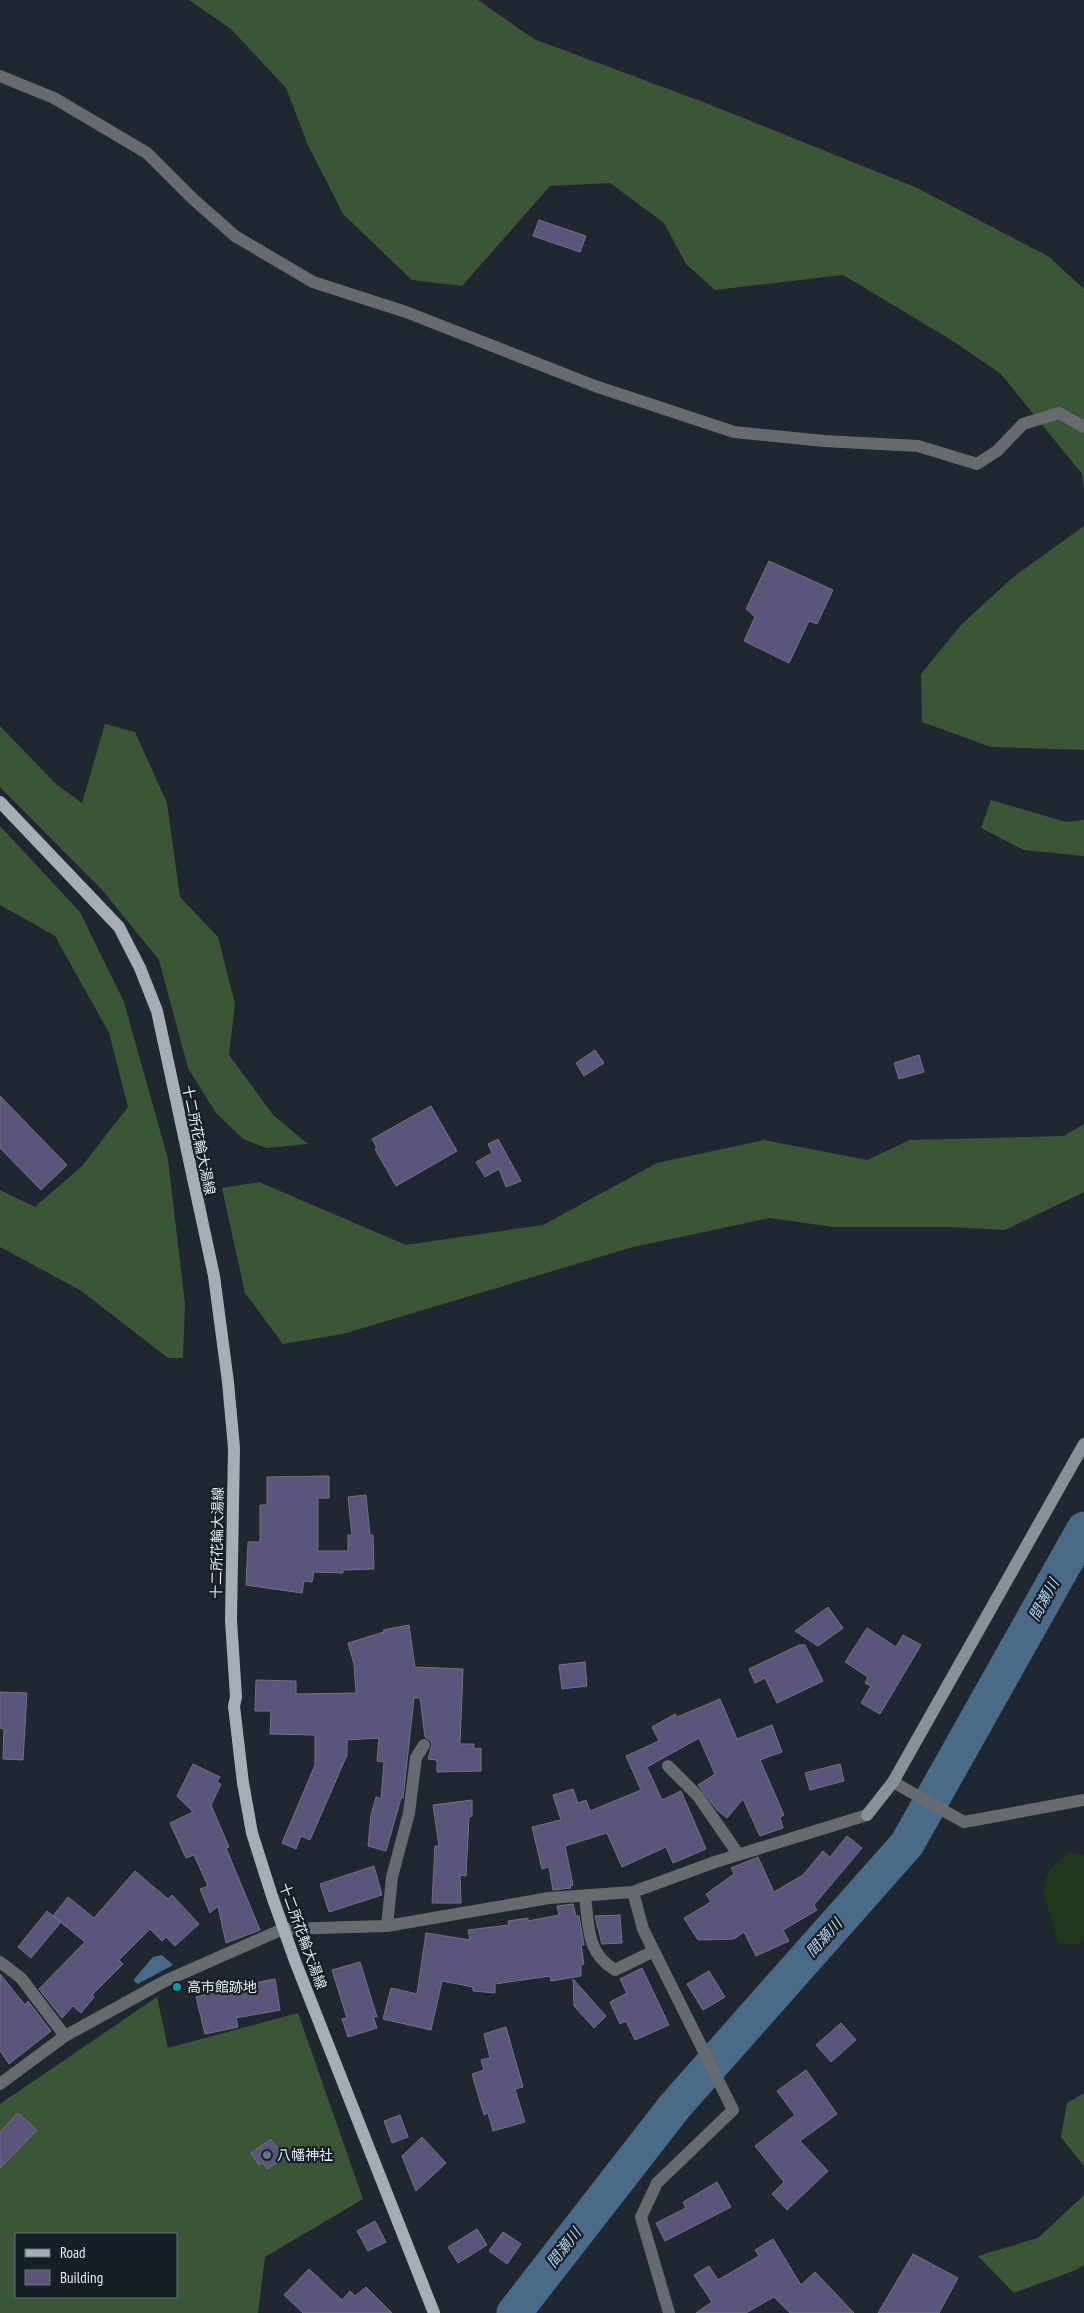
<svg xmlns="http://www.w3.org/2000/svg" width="1084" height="2313" font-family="'PT Sans Narrow','Noto Sans JP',sans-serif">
	<rect width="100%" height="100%" fill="#202730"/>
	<path fill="#20391d" d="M1069 1852 1084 1855V1938L1077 1945 1058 1943 1043 1889 1049 1871Z"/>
	<path fill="#3b5637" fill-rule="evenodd" d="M189 0H478L534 39 711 105 917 188 1048 256 1084 289V490L1082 474 1001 374 956 343 843 275 715 290 686 264 664 223 610 183 550 186 462 286 412 280 343 214 308 145 286 88 231 29Z
		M1084 526V750L991 747 922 722 921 674 961 625 1012 578Z
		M105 724 135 732 167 803 180 897 218 937 235 1004 229 1055 273 1115 308 1144 267 1148 243 1139 216 1113 188 1068 159 960 103 891 0 787V726L56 784 82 803Z
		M991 800 1066 822 1084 820V856L1024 850 981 828Z
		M0 826 80 912 124 1002 168 1159 185 1304 183 1358H168L80 1290 0 1247V1190L35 1207 82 1166 128 1107 109 1033 55 936 0 905Z
		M1084 1124V1192L1005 1230 949 1227H833L770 1218 633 1247 343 1334 283 1344 245 1293 222 1188 259 1182 406 1245 543 1225 657 1163 764 1140 867 1160 910 1140 1064 1136Z
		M157 1997 168 2048 298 2013 363 2199 265 2257 258 2313H0V2104ZM16 2234H176V2297H16Z
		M1084 2093V2166L1061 2137 1067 2103Z
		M1084 2195V2265L1076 2270 1014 2293 978 2256 1038 2238Z"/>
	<path fill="#496b88" d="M162 1955 173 1965 138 1984 134 1981 135 1978 153 1957Z"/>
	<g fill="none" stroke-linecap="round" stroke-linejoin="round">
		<path stroke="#496b88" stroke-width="35" d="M514 2313 675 2106 907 1844 1084 1529"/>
	</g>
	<path fill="#59557b" stroke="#747380" d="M539 220 586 236 580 252 533 236Z
		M769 561 833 590 817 624 809 621 789 663 744 641 755 617 746 609Z
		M595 1050 604 1063 584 1076 576 1063Z
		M919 1055 924 1072 899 1079 894 1063Z
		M0 1096 67 1165 41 1190 0 1148Z
		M431 1106 457 1151 396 1186 375 1149 377 1148 372 1139Z
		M498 1139 521 1181 506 1187 499 1169 485 1177 476 1162 492 1153 488 1144Z
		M329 1476V1498H318V1551H348V1535H352L348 1497 366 1495 370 1535H373L374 1569 343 1570V1573L314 1572 312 1582 304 1581 302 1593 246 1585 248 1542H260V1505H267V1477Z
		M828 1607 843 1628 818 1646 795 1631Z
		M409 1625 415 1667 463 1669 460 1744H474V1749L481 1748V1771L437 1772V1760L428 1759 432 1745 431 1741 425 1737 420 1698H414L403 1798H401L386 1851 368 1846 371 1815 376 1797 381 1799 384 1762 377 1761 379 1738 347 1740V1755L310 1840 301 1836 296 1849 282 1843 315 1765V1735L270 1734 271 1711H255L256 1680 296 1681V1694L356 1693 354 1664 348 1643 384 1632 383 1630Z
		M867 1628 896 1647 903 1635 921 1645 880 1714 861 1703 871 1686 865 1683 868 1677 845 1662Z
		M799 1645H805L823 1681 777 1703 765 1678 755 1683 749 1669Z
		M585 1662 587 1686 562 1689 559 1665Z
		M0 1692 27 1693 23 1760 3 1759 4 1729 0 1728Z
		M720 1699 737 1739 772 1725 782 1752 760 1760 784 1815 780 1817 783 1828 760 1836 743 1799 727 1818 718 1811 698 1785 715 1774 699 1738 647 1767 662 1800 681 1791 706 1849 673 1863 666 1847 622 1867 607 1833 565 1846 573 1885 570 1886 571 1888 553 1890 549 1867 542 1869 532 1827 561 1820 553 1795 573 1789 578 1803 586 1800 590 1811 641 1790 626 1756 659 1741 652 1727 675 1714 677 1717Z
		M193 1764 220 1777 217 1782 221 1784 211 1805 229 1847 226 1848 260 1930 226 1943 218 1906 210 1913 200 1889 208 1886 194 1855 186 1858 170 1823 193 1812 177 1796Z
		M840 1764 844 1781 810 1790 805 1773Z
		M472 1800V1816L469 1817 466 1876 460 1875 461 1903H432L435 1846H439L433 1805Z
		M847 1836 862 1848 814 1905 817 1910 783 1930 789 1941 756 1956 744 1932 734 1939 698 1940 684 1918 711 1902 706 1894 734 1874 731 1868 758 1857 774 1892 803 1875 823 1851 830 1857Z
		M374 1866 382 1895 329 1912 320 1884Z
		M135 1871 168 1899 172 1895 199 1924 175 1946 166 1937 162 1941 150 1929 119 1960 123 1964 92 1995 94 1997 81 2013 73 2006 62 2018 39 1989 85 1942 53 1916 68 1897 94 1918Z
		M573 1904 576 1916H579L584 1945H581L584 1964 581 1965V1976L551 1981 550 1976 495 1984V1993L473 1991V1987L442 1981 431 2030 383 2019 391 1988 417 1994 426 1933 470 1940 468 1930 509 1925 508 1921 528 1918V1921L559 1915 557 1906Z
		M47 1911 61 1922 31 1958 18 1947Z
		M620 1915 622 1943 602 1944 595 1916Z
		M360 1962 377 2017 373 2016 377 2028 348 2037 342 2019 347 2018 332 1970Z
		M642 1968 669 2025 635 2040 626 2021 620 2024 610 2002 627 1993 620 1979Z
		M709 1971 725 1997 703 2010 687 1984Z
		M0 1974 25 2005 28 2001 51 2031 9 2064 0 2051Z
		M275 1979 280 2010 236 2018 238 2027 205 2034 196 1997 239 1986Z
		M573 1979 606 2016 594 2028 574 2006Z
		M841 2023 856 2040 831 2062 816 2045Z
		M506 2027 523 2087 515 2089 525 2122 493 2131 488 2113 484 2115 472 2074 484 2070 481 2060 490 2058 484 2034Z
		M806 2070 837 2114 800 2141 828 2171 787 2210 772 2194 784 2182 755 2146 795 2115 777 2091Z
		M18 2113 37 2130 0 2168V2132Z
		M400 2115 408 2137 392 2143 384 2121Z
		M422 2137 446 2163 416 2191 402 2156Z
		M271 2139 284 2158 267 2169 263 2163 259 2165 251 2153Z
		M717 2182 731 2207 665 2241 656 2223 686 2208 683 2202Z
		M375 2221 386 2242 368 2251 357 2231Z
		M477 2229 487 2245 458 2263 448 2247Z
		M503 2232 521 2244 507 2264 489 2251Z
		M773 2239 801 2285 815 2272 854 2313H790L774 2297 746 2313H696L712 2302 694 2275 709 2266 718 2280 759 2256 755 2250Z
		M913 2254 958 2278 939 2313H878Z
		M309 2269 342 2300 350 2291 355 2296 366 2287 392 2313H303L284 2295Z"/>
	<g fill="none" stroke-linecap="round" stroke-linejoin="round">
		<path stroke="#656b6e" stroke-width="12" d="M0 76 54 98 147 153 193 199 235 236 313 282 406 312 595 386 734 432 824 441 918 446 977 464 997 451 1023 424 1059 413 1084 427
			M668 1766 698 1796 738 1854
			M893 1782 964 1822 1084 1800
			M633 1892 643 1929 733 2110 657 2183 641 2217 669 2313
			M585 1896C589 1927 586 1952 615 1970L654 1951
			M387 1926 392 1877 409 1813 416 1758 424 1745
			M0 1962 21 1978 65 2036
			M0 2084 65 2036 165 1981 283 1929 387 1926 549 1898 633 1892 715 1862 867 1815"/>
		<path stroke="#889296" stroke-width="12" d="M867 1815 893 1782 1084 1444"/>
		<path stroke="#a3afb5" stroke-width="12" d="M0 802 119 927 140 968 157 1011 214 1276 228 1382 234 1448 231 1620 236 1697 234 1706 243 1783 252 1833 272 1896 295 1961 434 2313"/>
	</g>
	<circle fill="#0f9aa8" stroke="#161e26" stroke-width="2" cx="177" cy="1987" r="5"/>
	<circle fill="#6b7280" stroke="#161e26" stroke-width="2" cx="267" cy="2155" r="5"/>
	<g text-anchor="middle" stroke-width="4.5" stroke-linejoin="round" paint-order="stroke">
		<g font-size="14" fill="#e5ebf0" stroke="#161e26">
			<text transform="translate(199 1140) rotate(78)" y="5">十二所花輪大湯線</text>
			<text transform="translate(217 1543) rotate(-89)" y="5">十二所花輪大湯線</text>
			<text transform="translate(303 1936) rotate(70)" y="5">十二所花輪大湯線</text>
		</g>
		<g font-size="14" fill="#e5ebf0" stroke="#161e26" text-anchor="start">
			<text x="187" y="1992">高市館跡地</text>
			<text x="277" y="2160">八幡神社</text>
		</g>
		<g font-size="15" font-style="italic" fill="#b6d7f4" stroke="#161e26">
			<text transform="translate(1044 1600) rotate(-61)" y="5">間瀬川</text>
			<text transform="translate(824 1938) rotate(-48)" y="5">間瀬川</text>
			<text transform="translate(564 2248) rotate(-52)" y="5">間瀬川</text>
		</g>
	</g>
	<rect x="15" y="2233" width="162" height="65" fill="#161e26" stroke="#697077"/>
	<rect x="25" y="2249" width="25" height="8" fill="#a3afb5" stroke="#697077"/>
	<text x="60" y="2258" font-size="15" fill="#e5ebf0">Road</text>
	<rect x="25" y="2270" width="25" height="15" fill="#59557b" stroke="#697077"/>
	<text x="60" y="2283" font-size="15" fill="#e5ebf0">Building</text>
</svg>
